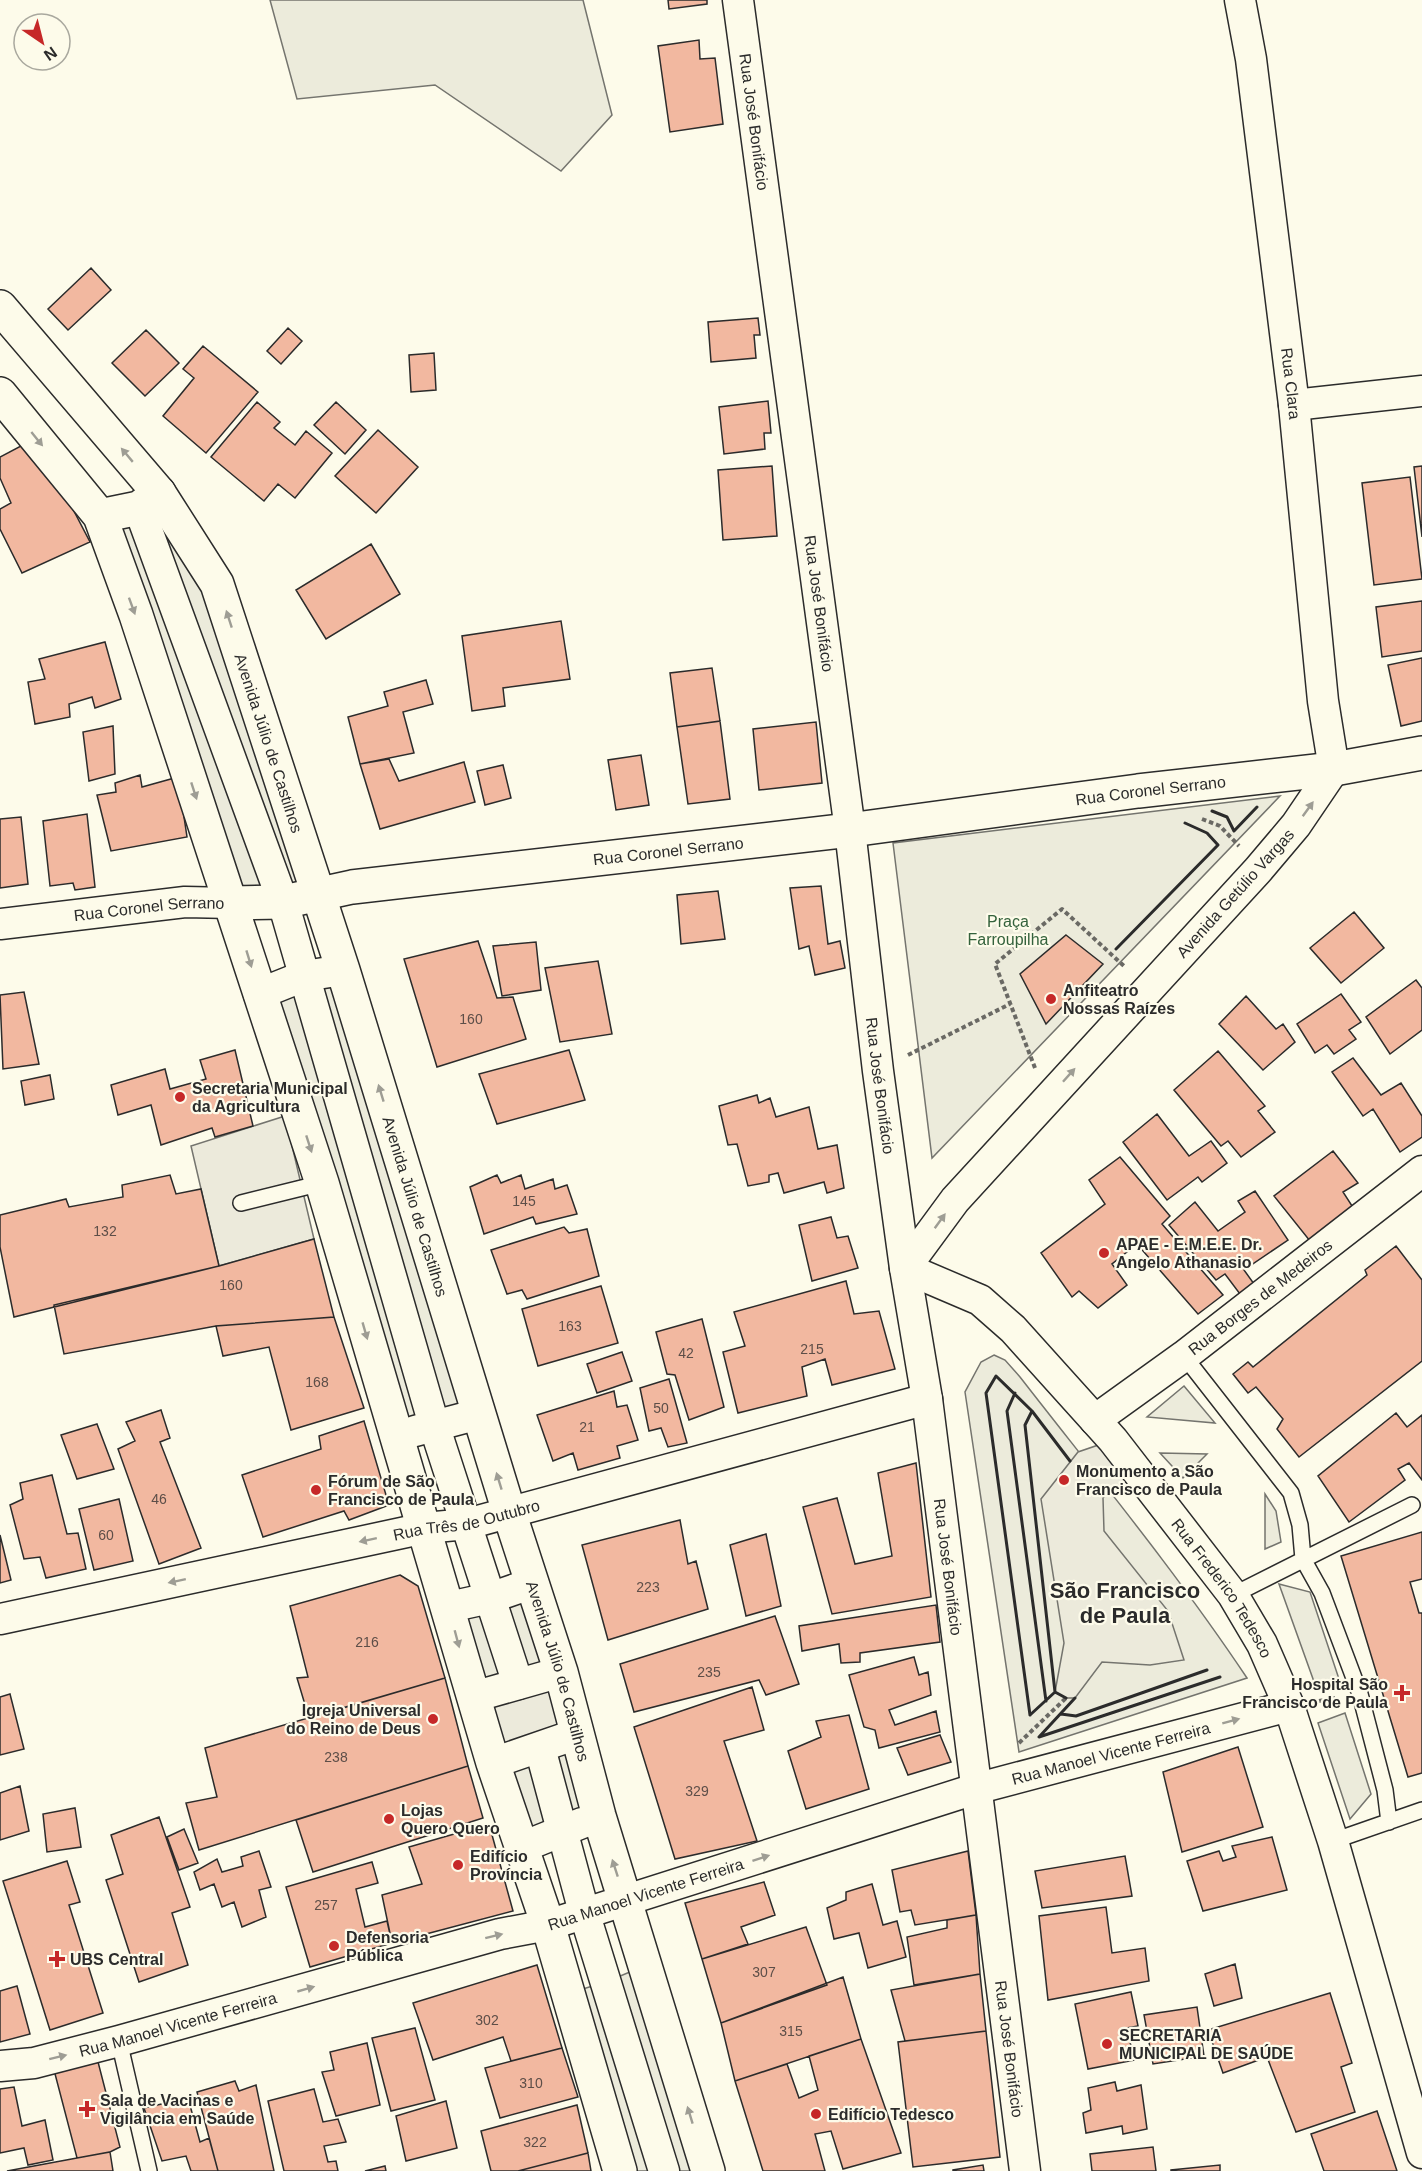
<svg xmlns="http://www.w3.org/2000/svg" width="1422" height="2171" font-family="Helvetica,sans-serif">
	<rect width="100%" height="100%" fill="#fdfbea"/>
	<path fill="#ecebdb" stroke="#74746e" stroke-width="1.5" d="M270 0H583L612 115 561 171 435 85 297 99Z
		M159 493 217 584 319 894 232 903 100 516Z
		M1280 796 932 1158 893 843Z
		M343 970 479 1414 396 1436 259 994Z
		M994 1355 1005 1360 1020 1377C1097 1476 1177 1573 1247 1678L1019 1752 965 1392 981 1362Z
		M1184 1386 1215 1423 1147 1417Z
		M1160 1453 1207 1454 1183 1478Z
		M1265 1494 1276 1511 1281 1542 1265 1549Z
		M533 1583 561 1672 473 1697 449 1607Z
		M1279 1584 1310 1592 1340 1682 1317 1690Z
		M1345 1713 1371 1794 1350 1819 1318 1723Z
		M577 1734 599 1816 520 1848 493 1763Z
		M644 1966 708 2171H620L566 1994 606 1982Z"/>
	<path fill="#eceadb" stroke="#74746e" stroke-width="1.5" d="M285 1116 314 1239 219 1266 191 1146Z
		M1113 1440 1140 1475 1109 1490 1103 1498 1104 1531 1168 1611 1184 1660 1150 1665 1102 1662 1075 1698H1066L1055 1692 1064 1643 1041 1499 1078 1452Z
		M560 1673 575 1734 494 1763 476 1696Z"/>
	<path fill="#f2b8a0" stroke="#2b2b2b" stroke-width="1.5" d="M668 0H707V4L669 9Z
		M699 40 700 59 715 58 723 124 670 132 658 46Z
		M91 268 111 290 68 330 48 309Z
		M758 318 760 335H754L756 358 711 362 708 322Z
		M288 328 302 341 281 364 267 351Z
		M146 330 179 363 145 396 112 363Z
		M203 346 258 392 206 453 163 416 194 378 183 369Z
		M434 353 436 390 411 392 409 355Z
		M768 401 771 433H764L765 449 724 454 719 407Z
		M257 402 280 422 274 428 295 445 306 431 332 453 295 498 278 484 264 501 211 457Z
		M336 402 366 430 345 454 314 425Z
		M378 430 418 467 376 513 335 476Z
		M36 438 90 542 22 573 0 529V509L11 503 0 478V457Z
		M772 466 777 536 723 540 718 470Z
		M1422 466V537L1414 467Z
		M1410 477 1422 579 1374 585 1362 483Z
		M371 544 400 594 326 639 296 590Z
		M1422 601V651L1382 657 1376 607Z
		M561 621 570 679 503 688 505 706 472 711 462 636Z
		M105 642 121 699 95 708 92 697 69 704 70 717 35 724 28 682 45 679 39 659Z
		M1422 658V721L1401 726 1388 665Z
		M712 668 720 721 677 727 670 673Z
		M426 680 433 704 403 712 414 753 360 764 348 717 388 706 384 692Z
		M720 721 730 799 688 804 677 727Z
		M816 722 822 783 759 790 753 729Z
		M113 726 115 774 89 781 83 732Z
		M641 755 649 805 616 810 608 760Z
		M389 759 399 781 464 762 475 802 380 829 360 764Z
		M503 765 511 798 485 805 477 771Z
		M140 775 142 787 178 777 187 837 111 851 97 795 116 792 115 783Z
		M87 814 95 887 75 890 73 883 50 886 43 821Z
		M21 817 28 884 0 888V819Z
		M821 886 828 944 840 941 845 968 815 975 809 946 799 949 790 888Z
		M718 891 725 939 681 944 677 895Z
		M1354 912 1384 948 1341 983 1310 948Z
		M1066 935 1103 964 1046 1024 1020 974Z
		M478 941 497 998 513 997 526 1039 437 1067 404 959Z
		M536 942 541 990 502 996 493 946Z
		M598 961 612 1034 560 1042 545 968Z
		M1416 980 1422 988V1030L1390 1054 1366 1017Z
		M24 992 39 1064 3 1069 0 995Z
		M1341 994 1361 1022 1349 1030 1356 1039 1334 1054 1327 1045 1315 1053 1297 1024Z
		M1246 996 1276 1029 1283 1024 1295 1042 1263 1070 1219 1024Z
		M235 1050 253 1126 215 1137 212 1128 161 1145 151 1105 118 1115 111 1085 165 1069 170 1089 206 1079 200 1060Z
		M569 1050 585 1100 497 1124 479 1074Z
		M1218 1051 1265 1106 1258 1111 1275 1132 1241 1157 1228 1141 1221 1146 1174 1090Z
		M1353 1058 1381 1095 1401 1083 1422 1116V1137L1400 1152 1373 1109 1363 1116 1332 1072Z
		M50 1075 54 1099 25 1105 21 1081Z
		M757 1095 759 1103 770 1098 776 1117 809 1107 818 1149 837 1145 844 1188 827 1193 824 1182 784 1193 778 1173 769 1175V1182L748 1186 737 1144 728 1145 719 1106Z
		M1157 1114 1189 1156 1211 1141 1227 1163 1202 1182 1198 1177 1167 1200 1123 1142Z
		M1333 1151 1358 1183 1343 1192 1356 1212 1314 1246 1274 1196Z
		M1120 1157 1170 1216 1162 1224 1223 1295 1198 1314 1137 1244 1112 1264 1127 1285 1098 1308 1079 1291 1072 1297 1041 1253 1105 1204 1089 1180Z
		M170 1175 176 1194 201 1189 219 1266 14 1317 0 1247V1215L66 1199 69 1207 123 1197 122 1185Z
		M497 1175 501 1183 521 1175 525 1189 553 1179 555 1189 567 1185 577 1214 536 1224 533 1217 484 1234 470 1187Z
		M1255 1191 1288 1240 1244 1270 1257 1288 1243 1298 1225 1274 1216 1280 1169 1225 1195 1202 1218 1231 1245 1212 1238 1201Z
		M831 1217 837 1238 848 1236 858 1268 812 1281 799 1225Z
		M564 1227 569 1233 587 1229 599 1276 527 1299 522 1290 507 1294 491 1250Z
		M314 1239 334 1317 216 1326 64 1354 54 1305 219 1266Z
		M1396 1246 1422 1280V1361L1299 1457 1277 1429 1283 1419 1256 1387 1248 1393 1233 1374 1248 1362 1253 1367 1367 1275 1365 1270Z
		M846 1281 854 1314 879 1311 895 1369 832 1385 825 1359 802 1367 807 1396 738 1413 723 1352 745 1346 734 1312Z
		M601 1286 618 1343 538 1366 522 1309Z
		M334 1317 364 1408 291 1430 269 1347 223 1356 216 1326Z
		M702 1319 724 1407 689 1420 675 1375 667 1374 656 1332Z
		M622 1352 632 1381 597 1393 587 1364Z
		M669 1379 687 1443 668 1447 661 1428 649 1431 640 1388Z
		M614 1391 617 1407 627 1405 638 1440 617 1446 620 1458 578 1470 573 1453 553 1461 537 1415Z
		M161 1410 170 1438 160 1442 201 1548 159 1564 118 1449 135 1441 126 1422Z
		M1396 1413 1407 1427 1422 1415V1480L1409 1463 1398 1469 1405 1480 1349 1522 1318 1476Z
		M364 1421 389 1505 349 1520 344 1511 263 1537 242 1475 321 1449 319 1436Z
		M97 1424 114 1469 77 1479 61 1435Z
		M916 1463 931 1597 832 1614 803 1507 837 1498 855 1564 892 1556 878 1473Z
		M52 1475 67 1534 78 1533 86 1569 46 1578 40 1557 24 1559 10 1505 23 1499 20 1483Z
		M119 1499 133 1561 94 1570 79 1509Z
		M680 1520 688 1564 696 1561 708 1609 608 1640 582 1545Z
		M1422 1532V1579L1410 1582 1419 1613H1422V1773L1408 1777 1341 1556Z
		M766 1534 781 1606 746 1616 730 1545Z
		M0 1535 11 1580 0 1583Z
		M400 1575 418 1586 445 1678 309 1718 297 1678 308 1677 290 1606Z
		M936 1605 940 1642 860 1653V1662L841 1663 839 1644 802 1651 799 1626Z
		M775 1616 799 1684 766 1695 759 1680 634 1712 620 1664Z
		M914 1657 919 1675 928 1672 931 1695 889 1710 895 1725 936 1711 940 1732 879 1748 875 1730 864 1727 849 1675Z
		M445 1678 468 1766 199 1850 186 1803 217 1797 205 1748Z
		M752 1687 764 1730 724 1741 757 1841 675 1859 634 1727Z
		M10 1694 24 1749 0 1755V1697Z
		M849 1715 869 1789 806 1809 788 1751 821 1737 816 1721Z
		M940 1735 951 1762 908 1775 897 1748Z
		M1238 1747 1263 1827 1182 1852 1163 1772Z
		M468 1766 483 1818 313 1872 296 1820Z
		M20 1786 29 1831 0 1840V1793Z
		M75 1808 81 1847 47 1852 43 1814Z
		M159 1817 190 1907 172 1913 188 1965 139 1982 106 1880 123 1874 111 1835Z
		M489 1824 513 1911 392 1943 382 1895 422 1884 409 1847Z
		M184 1829 198 1863 179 1870 167 1837Z
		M1272 1837 1287 1890 1203 1911 1187 1861 1219 1851 1223 1861 1236 1857 1232 1846Z
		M259 1851 271 1887 259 1890 266 1917 242 1927 234 1902 222 1907 214 1884 200 1890 194 1872 217 1859 222 1872 243 1866 241 1857Z
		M968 1851 976 1915 915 1925 911 1910 900 1912 892 1870Z
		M1125 1856 1132 1896 1042 1908 1035 1871Z
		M67 1861 80 1902 69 1905 103 2013 50 2030 3 1881Z
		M372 1862 378 1883 356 1889 365 1927 387 1921 392 1943 310 1967 286 1887Z
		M764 1882 775 1915 741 1927 748 1944 702 1959 685 1903Z
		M872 1884 883 1925 897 1921 906 1957 868 1968 859 1933 834 1939 827 1908 846 1900V1892Z
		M1106 1907 1112 1953 1145 1948 1149 1981 1048 2000 1039 1916Z
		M976 1915 980 1974 914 1985 907 1937 947 1928V1920Z
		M806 1927 827 1985 721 2023 702 1959Z
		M1235 1964 1242 1998 1214 2006 1205 1974Z
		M537 1965 562 2048 511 2061 503 2037 433 2060 413 2003Z
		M980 1974 986 2031 905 2041 891 1990Z
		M843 1977 861 2039 735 2081 721 2023Z
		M17 1986 30 2034 0 2042V1991Z
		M1131 1992 1138 2026 1126 2028 1135 2060 1088 2069 1075 2004Z
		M1330 1993 1352 2063 1341 2067 1355 2112 1296 2132 1267 2057 1223 2073 1208 2030Z
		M1197 2007 1204 2056 1153 2064 1144 2015Z
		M415 2028 435 2100 391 2111 372 2038Z
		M986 2031 1000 2157 913 2167 898 2042Z
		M861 2039 901 2153 843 2169 831 2131 815 2134 825 2171H763L735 2081 787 2064 799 2098 818 2090 809 2056Z
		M367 2043 380 2105 336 2116 322 2072 334 2070 330 2052Z
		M562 2048 578 2097 500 2118 485 2068Z
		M97 2058 120 2147 110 2152 77 2158 54 2070Z
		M235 2081 239 2091 256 2085 274 2171H218L197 2092Z
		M1115 2082 1117 2091 1141 2085 1147 2129 1123 2134 1122 2126 1086 2133 1083 2113 1091 2110 1088 2088Z
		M14 2087 22 2126 45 2120 53 2160 28 2165 24 2148 0 2153V2089Z
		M314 2089 323 2122 338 2119 346 2142 324 2146 328 2162 336 2161 338 2171H284L268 2101Z
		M188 2098 200 2142 209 2138 218 2171H191L186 2156 162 2161 144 2108Z
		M446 2101 457 2148 406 2161 396 2116Z
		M577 2105 588 2153 518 2171H491L481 2131Z
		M1377 2111 1397 2171H1324L1311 2134Z
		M1153 2147 1156 2171H1092L1090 2154Z
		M110 2152 113 2171H7L77 2158Z
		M588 2153 591 2171H518Z
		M983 2165 984 2171H953V2170Z
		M1220 2165V2171H1171V2170Z
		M385 2166 386 2171H365Z"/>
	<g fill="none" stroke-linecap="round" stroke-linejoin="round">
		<defs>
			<path id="lane" d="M241 1203 322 1183
				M1184 1356 1291 1493 1300 1525 1303 1559 1322 1593 1360 1694 1385 1790 1389 1822
				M1233 1595 1412 1505
				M1333 1841 1422 1810
				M119 2041 149 2171"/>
			<g id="street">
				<path id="s1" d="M738 0 850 830 878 1071 905 1268 927 1399 1025 2171"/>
				<path id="s2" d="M1240 0 1251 59 1294 405 1323 701 1334 769 1296 825 1258 870 955 1200 905 1268 980 1300 1013 1329 1113 1440 1233 1595 1262 1644 1289 1706 1333 1841 1422 2153"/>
				<path d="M1294 405 1422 391"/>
				<path d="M139 508 283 902 434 1425 518 1684"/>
				<path id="s3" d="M0 924 185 902 232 903"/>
				<path d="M259 994 304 976 343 970"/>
				<path id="s4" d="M1095 1420 1184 1356 1422 1171"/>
				<path d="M415 1431 479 1414"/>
				<path d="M449 1607 490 1598 533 1583"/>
				<path id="s5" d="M0 1619 425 1528 467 1524 927 1399"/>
				<path d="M473 1697 561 1672"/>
				<path d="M540 1748 584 1912 664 2171"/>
				<path d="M493 1763 577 1734"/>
				<path d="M520 1848 582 1823"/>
				<path id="s6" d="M0 2066 34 2063 119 2041 500 1934 548 1925 975 1789 1289 1706"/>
			</g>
			<g id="secondary">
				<path id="s7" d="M0 307 159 493 217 584 343 970 509 1512 561 1672 599 1816 708 2171"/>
				<path d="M0 394 100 516 136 615 322 1183 493 1763 548 1925 620 2171"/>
				<path d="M100 516 139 508 159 493"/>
				<path id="s8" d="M232 903 283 902 352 887 850 830 1138 791 1334 769 1422 753"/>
			</g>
		</defs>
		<use href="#lane" stroke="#2b2b2b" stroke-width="18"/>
		<use href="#street" stroke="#2b2b2b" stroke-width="33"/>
		<use href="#secondary" stroke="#2b2b2b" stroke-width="36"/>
		<path stroke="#6a6964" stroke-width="4" stroke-dasharray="4.5 3" stroke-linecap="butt" d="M1202 819 1220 826 1239 846
			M908 1055 1010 1004
			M1035 1068 995 964 1062 909 1125 967
			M1319 1701 1335 1698
			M1019 1743 1066 1698"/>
		<use href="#lane" stroke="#fdfbea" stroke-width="15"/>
		<use href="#street" stroke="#fdfbea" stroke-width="30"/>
		<use href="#secondary" stroke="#fdfbea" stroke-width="33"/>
		<path stroke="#2b2b2b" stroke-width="3" d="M1212 811 1227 817 1234 831 1257 807
			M1116 949 1218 845 1207 833 1185 823
			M1015 1393 1007 1411 1046 1701
			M1032 1411 1025 1425 1055 1692
			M1075 1698 1039 1737 1220 1677
			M1061 1714 1076 1716 1207 1670
			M1030 1715 986 1393 996 1376 1032 1411 1070 1461
			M1030 1715 1055 1692 1066 1698"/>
	</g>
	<defs><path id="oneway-solid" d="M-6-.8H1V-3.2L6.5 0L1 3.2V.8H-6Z" transform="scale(1.5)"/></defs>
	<g fill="#9e9d94">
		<use href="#oneway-solid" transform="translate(37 439) rotate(51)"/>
		<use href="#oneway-solid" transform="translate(127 455) rotate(-130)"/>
		<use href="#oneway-solid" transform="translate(132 606) rotate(70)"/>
		<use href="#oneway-solid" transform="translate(229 619) rotate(-108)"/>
		<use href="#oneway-solid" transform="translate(194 791) rotate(72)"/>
		<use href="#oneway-solid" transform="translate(1308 809) rotate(-54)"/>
		<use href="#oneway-solid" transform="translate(249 959) rotate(73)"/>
		<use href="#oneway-solid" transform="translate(1069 1075) rotate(-48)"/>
		<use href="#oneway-solid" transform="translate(381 1093) rotate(-107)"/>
		<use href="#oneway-solid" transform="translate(309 1144) rotate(72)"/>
		<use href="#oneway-solid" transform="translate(940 1221) rotate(-54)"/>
		<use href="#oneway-solid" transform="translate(365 1331) rotate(74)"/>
		<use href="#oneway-solid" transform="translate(499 1481) rotate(-107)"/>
		<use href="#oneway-solid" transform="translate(368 1540) rotate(168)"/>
		<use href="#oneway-solid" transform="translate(177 1581) rotate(168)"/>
		<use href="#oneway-solid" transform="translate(457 1639) rotate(75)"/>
		<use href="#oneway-solid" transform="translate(1231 1721) rotate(-15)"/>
		<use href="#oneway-solid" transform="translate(761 1858) rotate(-18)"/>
		<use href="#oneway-solid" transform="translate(615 1868) rotate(-108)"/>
		<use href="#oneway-solid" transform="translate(494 1936) rotate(-14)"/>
		<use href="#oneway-solid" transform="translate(306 1989) rotate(-16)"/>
		<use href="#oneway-solid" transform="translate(58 2057) rotate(-14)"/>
		<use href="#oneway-solid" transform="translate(690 2115) rotate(-107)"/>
	</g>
	<g fill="#c62828" stroke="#fdfbea" stroke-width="2">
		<circle cx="1051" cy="999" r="6"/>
		<circle cx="180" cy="1097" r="6"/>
		<circle cx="1104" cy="1253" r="6"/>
		<circle cx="1064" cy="1480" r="6"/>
		<circle cx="316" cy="1490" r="6"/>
		<path d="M1399 1684h6v6h6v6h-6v6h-6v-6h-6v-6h6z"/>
		<circle cx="433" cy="1719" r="6"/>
		<circle cx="389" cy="1819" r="6"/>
		<circle cx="458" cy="1865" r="6"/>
		<circle cx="334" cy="1946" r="6"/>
		<path d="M54 1950h6v6h6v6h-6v6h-6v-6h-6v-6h6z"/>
		<circle cx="1107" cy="2044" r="6"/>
		<path d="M84 2100h6v6h6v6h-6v6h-6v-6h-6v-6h6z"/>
		<circle cx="816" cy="2114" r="6"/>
	</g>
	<g text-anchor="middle" stroke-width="4.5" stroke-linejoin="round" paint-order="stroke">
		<g font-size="14" fill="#5d4e48">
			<text x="471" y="1024">160</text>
			<text x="524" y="1206">145</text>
			<text x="105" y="1236">132</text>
			<text x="231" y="1290">160</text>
			<text x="570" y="1331">163</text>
			<text x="812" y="1354">215</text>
			<text x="686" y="1358">42</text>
			<text x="317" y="1387">168</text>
			<text x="661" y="1413">50</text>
			<text x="587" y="1432">21</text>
			<text x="159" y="1504">46</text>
			<text x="106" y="1540">60</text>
			<text x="648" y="1592">223</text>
			<text x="367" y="1647">216</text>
			<text x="709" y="1677">235</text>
			<text x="336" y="1762">238</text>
			<text x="697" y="1796">329</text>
			<text x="326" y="1910">257</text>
			<text x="764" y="1977">307</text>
			<text x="487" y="2025">302</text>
			<text x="791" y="2036">315</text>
			<text x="531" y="2088">310</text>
			<text x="535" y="2147">322</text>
		</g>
		<g font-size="16" fill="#2b2b2b" stroke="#fdfbea">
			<text dy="6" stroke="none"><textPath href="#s1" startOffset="123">Rua José Bonifácio</textPath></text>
			<text dy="6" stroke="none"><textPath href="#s2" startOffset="387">Rua Clara</textPath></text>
			<text dy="6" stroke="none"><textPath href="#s1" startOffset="609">Rua José Bonifácio</textPath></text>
			<text dy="6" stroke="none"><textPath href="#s7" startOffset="520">Avenida Júlio de Castilhos</textPath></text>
			<text dy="6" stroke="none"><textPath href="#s8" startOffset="926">Rua Coronel Serrano</textPath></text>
			<text dy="6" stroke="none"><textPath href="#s8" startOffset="440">Rua Coronel Serrano</textPath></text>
			<text transform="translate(1235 893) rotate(-48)" y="6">Avenida Getúlio Vargas</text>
			<text dy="6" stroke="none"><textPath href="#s3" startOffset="150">Rua Coronel Serrano</textPath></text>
			<text dy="6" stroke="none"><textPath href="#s1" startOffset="1095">Rua José Bonifácio</textPath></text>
			<text dy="6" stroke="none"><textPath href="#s7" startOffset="1006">Avenida Júlio de Castilhos</textPath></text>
			<text dy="6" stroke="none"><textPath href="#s4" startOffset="206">Rua Borges de Medeiros</textPath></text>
			<text dy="6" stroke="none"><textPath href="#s5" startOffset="477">Rua Três de Outubro</textPath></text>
			<text dy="6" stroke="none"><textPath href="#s1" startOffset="1581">Rua José Bonifácio</textPath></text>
			<text dy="6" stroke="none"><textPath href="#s2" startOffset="1893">Rua Frederico Tedesco</textPath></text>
			<text dy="6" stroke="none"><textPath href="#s7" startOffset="1492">Avenida Júlio de Castilhos</textPath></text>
			<text dy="6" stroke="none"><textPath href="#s6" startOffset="1155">Rua Manoel Vicente Ferreira</textPath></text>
			<text dy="6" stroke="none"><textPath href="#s6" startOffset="669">Rua Manoel Vicente Ferreira</textPath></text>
			<text dy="6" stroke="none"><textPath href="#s6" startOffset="183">Rua Manoel Vicente Ferreira</textPath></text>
			<text dy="6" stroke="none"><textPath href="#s1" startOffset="2067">Rua José Bonifácio</textPath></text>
		</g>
		<g font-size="16" fill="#34623c" stroke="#fdfbea">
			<text x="1008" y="927">Praça<tspan x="1008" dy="18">Farroupilha</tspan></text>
		</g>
		<g font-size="16" font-weight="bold" fill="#2b2b2b" stroke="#fdfbea" text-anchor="start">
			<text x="1063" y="996">Anfiteatro<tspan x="1063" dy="18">Nossas Raízes</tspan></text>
			<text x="192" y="1094">Secretaria Municipal<tspan x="192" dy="18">da Agricultura</tspan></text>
			<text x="1116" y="1250">APAE - E.M.E.E. Dr.<tspan x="1116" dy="18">Angelo Athanasio</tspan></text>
			<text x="1076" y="1477">Monumento a São<tspan x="1076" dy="18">Francisco de Paula</tspan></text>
			<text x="328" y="1487">Fórum de São<tspan x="328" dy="18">Francisco de Paula</tspan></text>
			<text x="1388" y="1690" text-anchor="end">Hospital São<tspan x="1388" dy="18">Francisco de Paula</tspan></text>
			<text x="421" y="1716" text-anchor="end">Igreja Universal<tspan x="421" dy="18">do Reino de Deus</tspan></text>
			<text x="401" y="1816">Lojas<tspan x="401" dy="18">Quero Quero</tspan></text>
			<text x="470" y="1862">Edifício<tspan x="470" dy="18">Província</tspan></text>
			<text x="346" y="1943">Defensoria<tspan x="346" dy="18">Pública</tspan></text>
			<text x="70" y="1965">UBS Central</text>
			<text x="1119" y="2041">SECRETARIA<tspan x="1119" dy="18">MUNICIPAL DE SAÚDE</tspan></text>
			<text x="100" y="2106">Sala de Vacinas e<tspan x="100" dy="18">Vigilância em Saúde</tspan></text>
			<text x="828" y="2120">Edifício Tedesco</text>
		</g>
		<g font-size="22" font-weight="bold" fill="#2b2b2b" stroke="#fdfbea">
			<text x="1125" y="1598">São Francisco<tspan x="1125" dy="25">de Paula</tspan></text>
		</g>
	</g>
	<g transform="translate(42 42) rotate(145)"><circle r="28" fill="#fdfbea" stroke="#a9a89e" stroke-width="1.5"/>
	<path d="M0-4.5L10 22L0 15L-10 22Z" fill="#c62828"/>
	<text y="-9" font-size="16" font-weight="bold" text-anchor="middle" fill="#2b2b2b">N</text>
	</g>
</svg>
